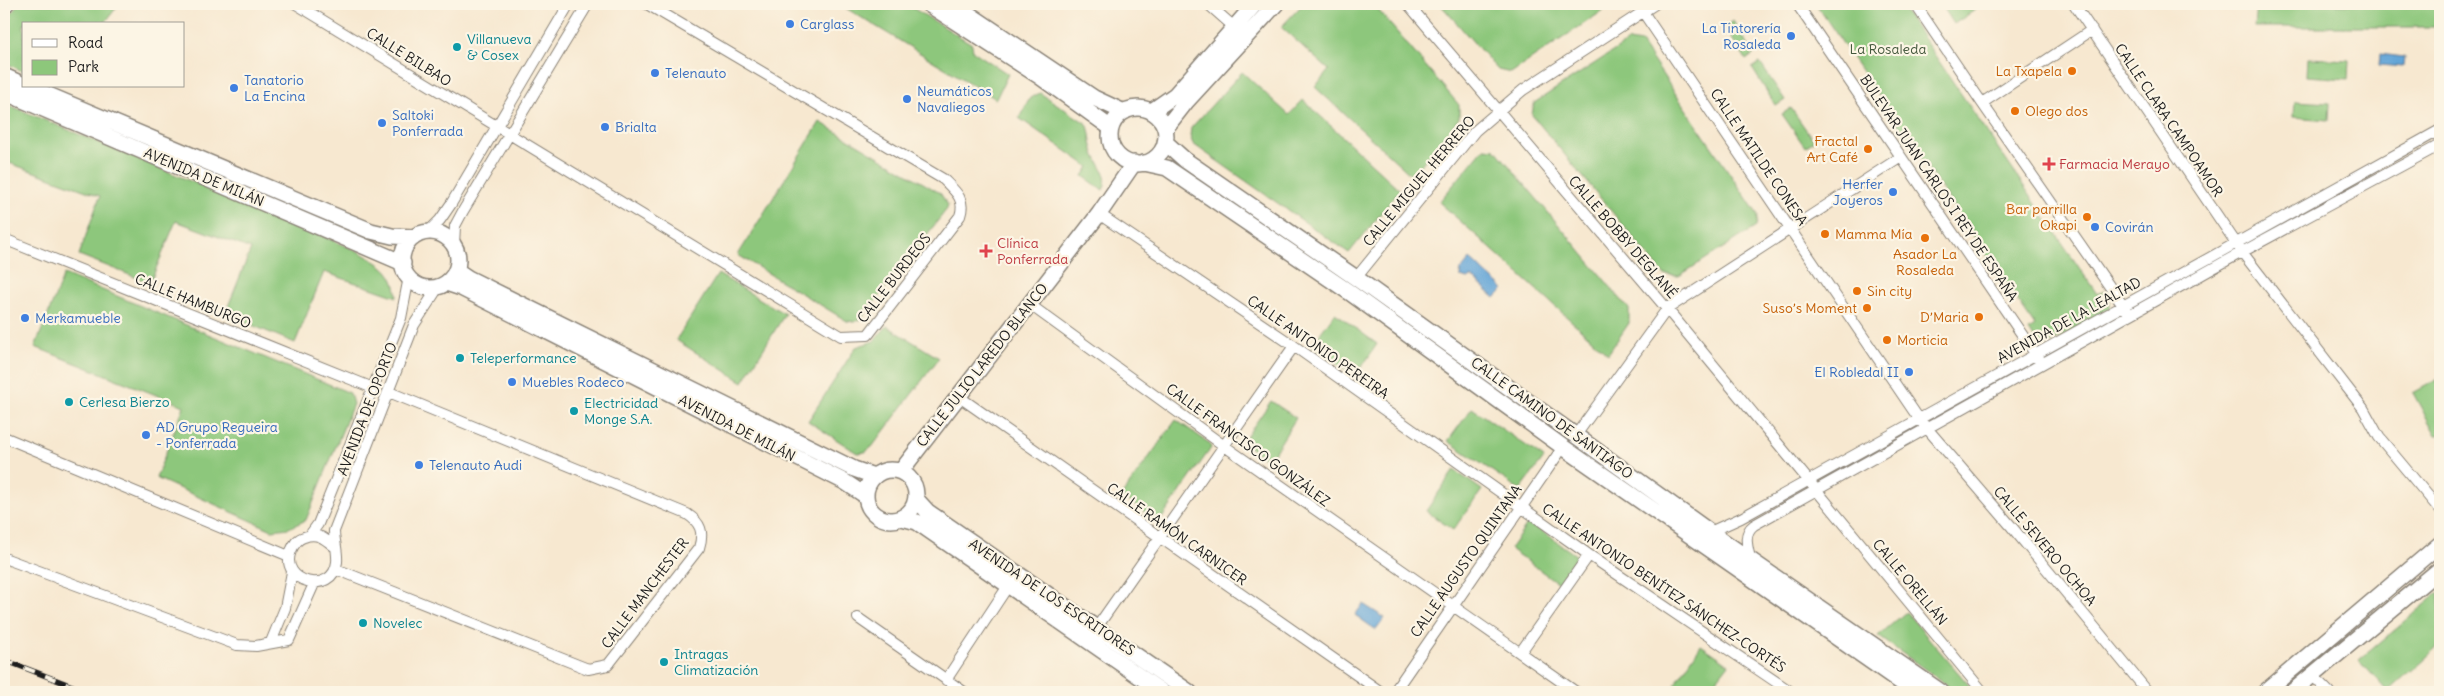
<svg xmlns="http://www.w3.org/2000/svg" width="2444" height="696" font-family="Delius,sans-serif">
	<rect width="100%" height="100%" fill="#fcf5e5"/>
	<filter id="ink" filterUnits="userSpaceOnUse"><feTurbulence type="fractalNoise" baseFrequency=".02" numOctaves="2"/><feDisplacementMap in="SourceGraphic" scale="10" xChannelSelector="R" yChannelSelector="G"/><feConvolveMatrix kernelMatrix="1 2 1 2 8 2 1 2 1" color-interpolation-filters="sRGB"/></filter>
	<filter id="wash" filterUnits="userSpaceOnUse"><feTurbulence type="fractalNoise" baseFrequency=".0096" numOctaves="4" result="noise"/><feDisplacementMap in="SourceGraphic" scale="20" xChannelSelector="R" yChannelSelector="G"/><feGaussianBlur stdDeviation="1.12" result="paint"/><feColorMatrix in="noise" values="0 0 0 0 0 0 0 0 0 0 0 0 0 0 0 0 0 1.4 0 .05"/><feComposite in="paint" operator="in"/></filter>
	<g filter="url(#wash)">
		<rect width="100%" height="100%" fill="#f7e8d0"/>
		<path fill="#8dc77b" stroke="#54724c" d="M18 4H119L104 24H24V72L10 65 4 60V24Z
			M839 4H906L972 44 973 51 1008 74 996 99Z
			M1303 4H1373L1459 105V118L1412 176 1315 87 1329 70 1281 27Z
			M1440 4H1613L1511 73 1498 70Z
			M1816 4H1900L2097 294 2104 290 2110 298V308L2045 346 2037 343 2029 330 2035 326Z
			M1941 4H1979L1978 8 1954 24Z
			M2257 4H2440V27H2255Z
			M1733 21 1754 54 1746 60 1724 27Z
			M1629 41 1641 43 1758 215 1756 227 1679 276 1664 275 1532 115 1534 103Z
			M2308 58 2349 60 2348 79 2307 76Z
			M1760 63 1785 100 1776 106 1752 68Z
			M1242 72 1289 115 1303 100 1400 190 1349 253 1193 144 1190 136 1191 128Z
			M1040 93 1087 124C1091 132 1090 141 1093 150 1097 165 1111 174 1103 190L1083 176 1089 167 1019 118 1030 98Z
			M2295 101 2330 103 2329 120 2294 117Z
			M4 103 358 251C380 265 394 268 397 297L324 272 295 343 225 314 251 249 176 221 150 283 79 255 100 196 4 161Z
			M1791 108 1814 141 1805 147 1782 114Z
			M820 122 940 193 948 205 947 209 862 318 855 322 847 321 738 255Z
			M1484 148 1495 149 1629 309V323L1608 354 1439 202Z
			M64 274 350 393 353 404 306 520 289 528 272 530 156 478 184 406 35 347Z
			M718 274 785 314 743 382 676 340Z
			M1335 313 1377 344 1356 376 1311 346Z
			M887 326 939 358 872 447 865 452 857 453 808 421 856 347 874 341Z
			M2440 378V435H2436L2413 393Z
			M1271 401 1296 418 1269 461 1246 444 1244 440Z
			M1472 408 1544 458 1520 490 1448 441Z
			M1176 420 1209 443 1211 448 1162 518 1157 520 1121 496Z
			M1454 470 1482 490 1453 530 1426 511Z
			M1529 522 1577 556 1558 583 1510 549Z
			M2440 592V645L2388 692 2359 660Z
			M1906 612 1975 692H1957L1878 636Z
			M1701 645 1729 664 1707 692H1687L1675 684Z"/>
		<path fill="#63a5d7" stroke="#40607a" d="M2380 54 2404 57 2403 67 2379 65Z
			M1470 259 1504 289 1495 298 1472 277 1467 279 1461 277 1460 271Z
			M1363 604 1385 618 1376 630 1355 615Z"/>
	</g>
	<g filter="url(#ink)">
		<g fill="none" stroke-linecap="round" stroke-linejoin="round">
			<defs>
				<path id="street" d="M296 4 841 336 868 335 960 216C966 199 955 191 943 179L647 4
					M1208 4 1234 27
					M1408 4 1667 309 1983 692
					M1797 4 2038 358
					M1915 4 1982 103 2126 310
					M2074 4 2242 252 2363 408 2379 437 2440 510
					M1643 12 1919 419 2011 526 2148 692
					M1982 103 2092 30
					M1099 214 1294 346 1589 555 1791 692
					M428 232 440 220 451 204 569 4
					M4 239 373 388
					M454 245 455 226 463 211 588 4
					M1356 278 1475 131 1523 90 1655 4
					M1029 304 1223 445 1576 692
					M958 396 1381 692
					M1576 435 1667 309 1901 157
					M4 437 289 556
					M1710 532 1741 518 2440 130
					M310 535 318 524 401 318 409 277
					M335 547C325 539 318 532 304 537 297 539 294 544 291 551 278 582 333 597 337 562 338 552 334 540 334 531L414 325 439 286
					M4 558 237 645 256 646 289 640 314 584
					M1750 558C1747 546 1743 533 1754 525L2242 252 2440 145
					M336 569 588 669 608 665 699 548C704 532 701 523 687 514L389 392
					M858 618 964 692
					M1097 627 1294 346
					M271 642 285 608 292 572
					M1520 653 1589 555
					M2312 675 2329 692
					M946 680 1008 586
					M1394 692 1563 447"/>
				<path id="secondary" d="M928 4 1039 76 1111 128
					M954 4 1094 98 1124 112
					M4 6 6 4
					M4 76 24 85
					M27 86 371 231 392 236 414 237
					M4 92 403 263
					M1110 136a28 28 0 1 1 56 0a28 28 0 1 1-56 0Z
					M1152 111 1175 95 1255 4
					M1165 129 1186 102 1276 4
					M1165 142 1185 160 1356 278 1710 532 1941 692
					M1144 163 1167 168 1349 292 1563 447 1915 692
					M402 260a28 28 0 1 1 56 0a28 28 0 1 1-56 0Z
					M456 270 468 278 854 469 874 476
					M446 283 461 288 845 482 866 496
					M866 495a25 25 0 1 1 50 0a25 25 0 1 1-50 0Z
					M901 471 1099 214 1134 163
					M917 500 928 512 1189 692
					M902 518 917 522 1162 692
					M2265 692 2440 544
					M2292 692 2440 569"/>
			</defs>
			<use href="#street" stroke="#8a8276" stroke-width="12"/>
			<use href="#secondary" stroke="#8a8276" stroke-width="18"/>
			<use href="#street" stroke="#fff" stroke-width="10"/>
			<use href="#secondary" stroke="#fff" stroke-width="15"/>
			<defs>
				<path id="rail" d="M4 660 88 692"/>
			</defs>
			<use href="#rail" stroke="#1c1c1c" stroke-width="5.5"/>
			<use href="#rail" stroke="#fcf5e5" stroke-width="4" stroke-dasharray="11" stroke-linecap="butt"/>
		</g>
	</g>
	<g fill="#3f7fe0" stroke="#fcf5e5" stroke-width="2">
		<circle cx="790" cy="24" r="5"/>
		<circle cx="1791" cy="36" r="5"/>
		<circle cx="655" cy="73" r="5"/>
		<circle cx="234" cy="88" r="5"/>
		<circle cx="907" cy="99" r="5"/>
		<circle cx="382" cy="123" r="5"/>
		<circle cx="605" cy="127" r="5"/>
		<circle cx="1893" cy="192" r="5"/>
		<circle cx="2095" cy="227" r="5"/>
		<circle cx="25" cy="318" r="5"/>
		<circle cx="1909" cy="372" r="5"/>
		<circle cx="512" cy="382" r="5"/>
		<circle cx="146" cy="435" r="5"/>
		<circle cx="419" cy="465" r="5"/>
	</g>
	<g fill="#0f9aa8" stroke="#fcf5e5" stroke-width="2">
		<circle cx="457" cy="47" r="5"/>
		<circle cx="460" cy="358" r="5"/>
		<circle cx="69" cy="402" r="5"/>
		<circle cx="574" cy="411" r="5"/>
		<circle cx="363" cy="623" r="5"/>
		<circle cx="664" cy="662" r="5"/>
	</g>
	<g fill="#e8710a" stroke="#fcf5e5" stroke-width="2">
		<circle cx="2072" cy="71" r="5"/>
		<circle cx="2015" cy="111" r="5"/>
		<circle cx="1868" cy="149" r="5"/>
		<circle cx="2087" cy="217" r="5"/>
		<circle cx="1825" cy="234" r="5"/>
		<circle cx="1925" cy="238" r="5"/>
		<circle cx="1857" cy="291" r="5"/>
		<circle cx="1867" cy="308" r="5"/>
		<circle cx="1979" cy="317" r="5"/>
		<circle cx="1887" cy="340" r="5"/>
	</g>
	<g fill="#e0444e" stroke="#fcf5e5" stroke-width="2">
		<path d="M2046.5 156.5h5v5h5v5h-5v5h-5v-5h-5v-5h5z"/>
		<path d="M983.5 243.5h5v5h5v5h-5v5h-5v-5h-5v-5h5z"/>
	</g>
	<g text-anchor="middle" stroke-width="4.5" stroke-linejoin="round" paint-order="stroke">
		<g font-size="14" fill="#366cbe" stroke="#fcf5e5" text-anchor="start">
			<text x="800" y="29">Carglass</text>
			<text x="1781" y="33" text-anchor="end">La Tintorería<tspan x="1781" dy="16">Rosaleda</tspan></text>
			<text x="665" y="78">Telenauto</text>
			<text x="244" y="85">Tanatorio<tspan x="244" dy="16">La Encina</tspan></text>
			<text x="917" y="96">Neumáticos<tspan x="917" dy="16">Navaliegos</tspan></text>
			<text x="392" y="120">Saltoki<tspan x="392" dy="16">Ponferrada</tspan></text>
			<text x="615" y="132">Brialta</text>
			<text x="1883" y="189" text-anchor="end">Herfer<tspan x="1883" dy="16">Joyeros</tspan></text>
			<text x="2105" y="232">Covirán</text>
			<text x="35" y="323">Merkamueble</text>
			<text x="1899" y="377" text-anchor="end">El Robledal II</text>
			<text x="522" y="387">Muebles Rodeco</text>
			<text x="156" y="432">AD Grupo Regueira<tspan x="156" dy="16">- Ponferrada</tspan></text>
			<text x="429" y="470">Telenauto Audi</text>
		</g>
		<g font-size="14" fill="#0d838f" stroke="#fcf5e5" text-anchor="start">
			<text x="467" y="44">Villanueva<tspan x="467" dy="16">&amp; Cosex</tspan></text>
			<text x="470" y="363">Teleperformance</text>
			<text x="79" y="407">Cerlesa Bierzo</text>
			<text x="584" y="408">Electricidad<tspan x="584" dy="16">Monge S.A.</tspan></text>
			<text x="373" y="628">Novelec</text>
			<text x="674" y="659">Intragas<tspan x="674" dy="16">Climatización</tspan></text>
		</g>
		<g font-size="14" fill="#44583d" stroke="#fcf5e5">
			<text x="1888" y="54">La Rosaleda</text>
		</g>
		<g font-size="14" fill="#1c1c1c" stroke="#fcf5e5">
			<text transform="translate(409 57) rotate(32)" y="5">CALLE BILBAO</text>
			<text transform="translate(2169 120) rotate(56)" y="5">CALLE CLARA CAMPOAMOR</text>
			<text transform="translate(1759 157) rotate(56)" y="5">CALLE MATILDE CONESA</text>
			<text transform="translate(204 177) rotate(23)" y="5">AVENIDA DE MILÁN</text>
			<text transform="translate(1419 181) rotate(-50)" y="5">CALLE MIGUEL HERRERO</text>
			<text transform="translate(1939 188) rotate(56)" y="5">BULEVAR JUAN CARLOS I REY DE ESPAÑA</text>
			<text transform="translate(1623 237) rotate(49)" y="5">CALLE BOBBY DEGLANÉ</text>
			<text transform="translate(894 278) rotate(-52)" y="5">CALLE BURDEOS</text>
			<text transform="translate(193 301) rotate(22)" y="5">CALLE HAMBURGO</text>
			<text transform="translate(2069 320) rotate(-29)" y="5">AVENIDA DE LA LEALTAD</text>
			<text transform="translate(1318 347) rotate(35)" y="5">CALLE ANTONIO PEREIRA</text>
			<text transform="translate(982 365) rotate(-52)" y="5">CALLE JULIO LAREDO BLANCO</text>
			<text transform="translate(367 409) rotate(-69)" y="5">AVENIDA DE OPORTO</text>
			<text transform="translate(1552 418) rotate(36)" y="5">CALLE CAMINO DE SANTIAGO</text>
			<text transform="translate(737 428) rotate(27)" y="5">AVENIDA DE MILÁN</text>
			<text transform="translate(1248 445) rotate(36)" y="5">CALLE FRANCISCO GONZÁLEZ</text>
			<text transform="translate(1177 534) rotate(35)" y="5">CALLE RAMÓN CARNICER</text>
			<text transform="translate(2045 546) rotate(50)" y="5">CALLE SEVERO OCHOA</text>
			<text transform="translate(1466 561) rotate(-55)" y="5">CALLE AUGUSTO QUINTANA</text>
			<text transform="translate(1910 582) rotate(50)" y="5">CALLE ORELLÁN</text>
			<text transform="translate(1664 588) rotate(34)" y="5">CALLE ANTONIO BENÍTEZ SÁNCHEZ-CORTÉS</text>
			<text transform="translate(645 593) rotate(-53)" y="5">CALLE MANCHESTER</text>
			<text transform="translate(1052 597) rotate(34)" y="5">AVENIDA DE LOS ESCRITORES</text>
		</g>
		<g font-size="14" fill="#c56008" stroke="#fcf5e5" text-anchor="end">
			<text x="2062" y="76">La Txapela</text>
			<text x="2025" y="116" text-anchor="start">Olego dos</text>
			<text x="1858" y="146">Fractal<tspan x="1858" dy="16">Art Café</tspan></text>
			<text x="2077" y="214">Bar parrilla<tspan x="2077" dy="16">Okapi</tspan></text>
			<text x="1835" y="239" text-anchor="start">Mamma Mía</text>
			<text x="1925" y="259" text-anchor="middle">Asador La<tspan x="1925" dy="16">Rosaleda</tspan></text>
			<text x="1867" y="296" text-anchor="start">Sin city</text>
			<text x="1857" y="313">Suso’s Moment</text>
			<text x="1969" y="322">D’Maria</text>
			<text x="1897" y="345" text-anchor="start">Morticia</text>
		</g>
		<g font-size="14" fill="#be3a42" stroke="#fcf5e5" text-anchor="start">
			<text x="2059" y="169">Farmacia Merayo</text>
			<text x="997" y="248">Clínica<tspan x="997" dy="16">Ponferrada</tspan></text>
		</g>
	</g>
	<rect width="2444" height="696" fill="none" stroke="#fcf5e5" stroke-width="20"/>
	<rect x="22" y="22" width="162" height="65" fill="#fcf5e5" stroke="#a29e95"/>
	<rect x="32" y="39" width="25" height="8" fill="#ffffff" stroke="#a29e95"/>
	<text x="68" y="48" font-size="15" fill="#1c1c1c">Road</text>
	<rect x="32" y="60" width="25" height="15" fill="#8dc77b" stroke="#a29e95"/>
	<text x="68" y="72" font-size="15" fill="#1c1c1c">Park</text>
</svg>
